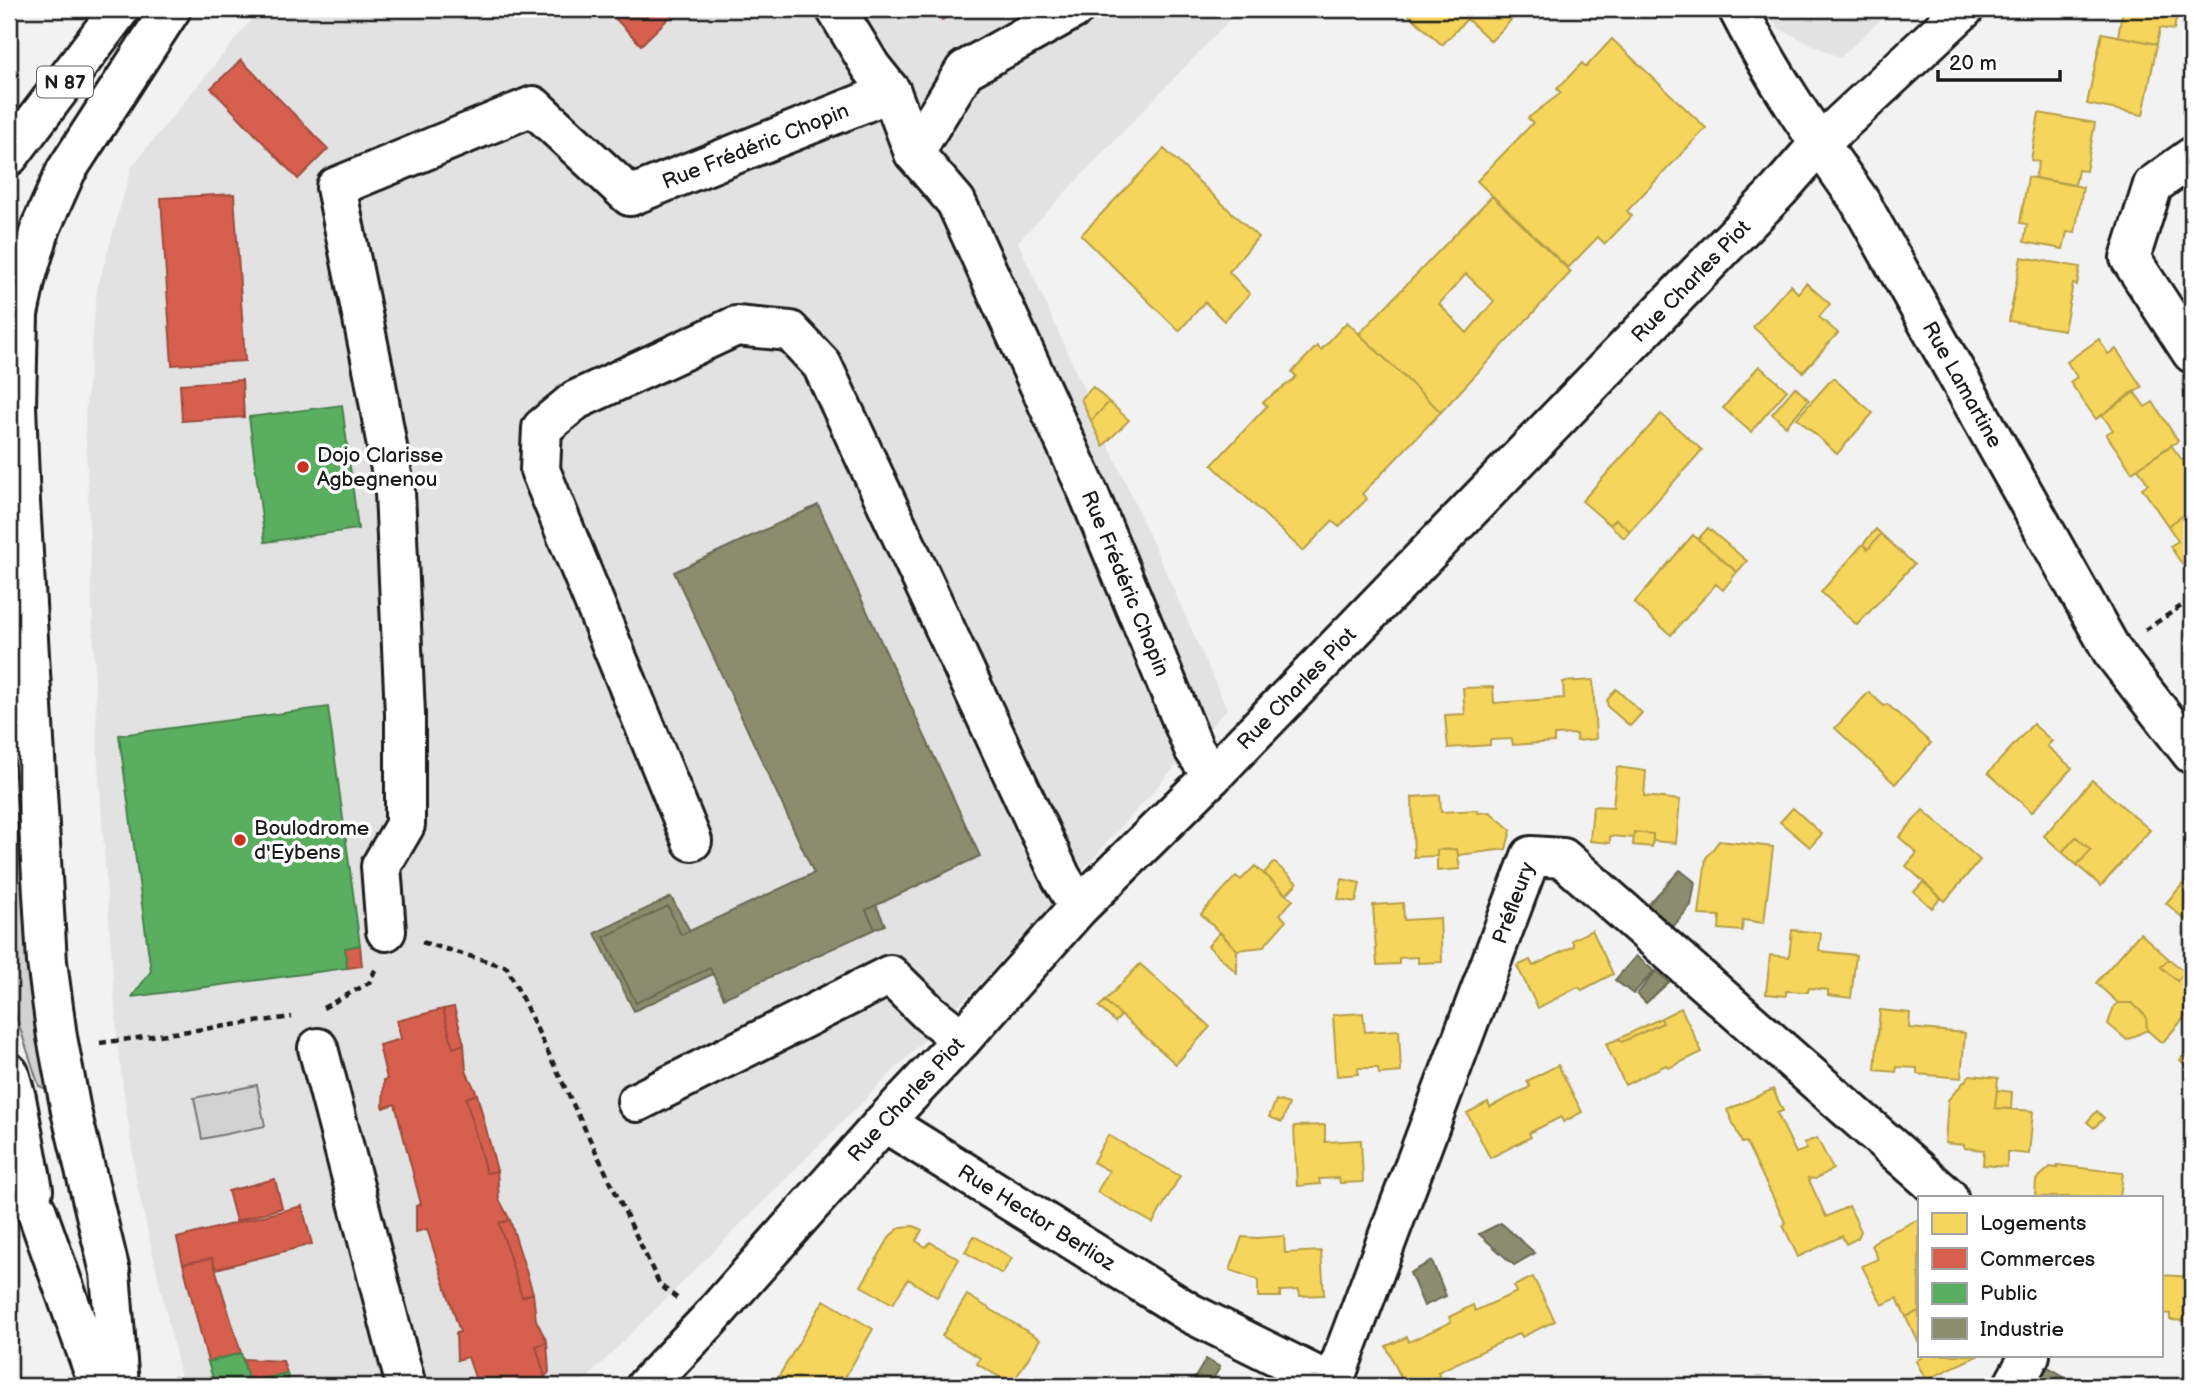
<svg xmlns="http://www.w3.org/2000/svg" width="2201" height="1395" font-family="'Balsamiq Sans',sans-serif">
	<rect width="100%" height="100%" fill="#f2f2f2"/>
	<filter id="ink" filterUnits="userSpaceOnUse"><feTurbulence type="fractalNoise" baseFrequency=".0143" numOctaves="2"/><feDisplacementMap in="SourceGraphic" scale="14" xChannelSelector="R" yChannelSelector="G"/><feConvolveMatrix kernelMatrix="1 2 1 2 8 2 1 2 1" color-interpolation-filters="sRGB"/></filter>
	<g filter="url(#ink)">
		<path fill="#e2e2e2" d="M260 9H1240L1018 242 1227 709 980 984 579 1386H183L137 1185 118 1051 98 762 85 417 97 289 132 166Z
			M1764 9H1892L1840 58 1778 28Z"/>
		<path fill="#d2d2d2" stroke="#777" stroke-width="2" d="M9 535 51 1091 39 1086 9 995Z
			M257 1085 265 1126 202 1139 194 1098Z"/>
		<path fill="#f6d55c" stroke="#b59e49" stroke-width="2" fill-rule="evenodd" d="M1403 9H1514L1518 13 1491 41 1467 19 1442 45Z
			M2123 9H2178L2174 30 2160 28 2157 44 2118 36Z
			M2102 33 2157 44 2143 115 2087 104Z
			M1612 39 1706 128 1627 211 1632 216 1605 244 1598 237 1568 268 1477 181 1533 123 1528 118 1561 93 1557 89 1582 63 1586 67Z
			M2039 113 2095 123 2086 171 2078 170 2075 185 2035 178 2039 162 2031 160Z
			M1164 149 1258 237 1229 272 1250 294 1224 321 1205 302 1179 331 1081 235Z
			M2028 177 2083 187 2075 233 2067 232 2063 249 2024 242 2027 224 2020 223Z
			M1492 196 1571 272 1441 412 1359 334ZM1466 274 1494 301 1467 333 1439 304Z
			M2021 257 2080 267 2077 285 2073 284 2064 330 2009 321Z
			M1806 283 1830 304 1819 317 1838 333 1803 372 1753 327 1790 285 1798 293Z
			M1347 322 1441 412 1362 494 1367 499 1339 527 1332 521 1303 551 1212 465 1267 406 1263 402 1294 379 1296 376 1292 372 1317 346 1321 350Z
			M2099 339 2108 354 2116 349 2142 387 2096 419 2070 382 2077 377 2067 362Z
			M1759 366 1787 390 1751 432 1723 408Z
			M1833 378 1873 413 1837 454 1797 418Z
			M1093 387 1109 402 1091 421 1081 399Z
			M1795 387 1809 400 1786 426 1772 414Z
			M2134 391 2145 407 2153 402 2178 441 2132 472 2106 434 2113 430 2102 415Z
			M1109 402 1129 420 1103 446 1091 421Z
			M1661 414 1702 450 1630 531 1616 519 1610 525 1582 501Z
			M2171 445 2182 460 2188 456 2192 462V509L2168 526 2142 488 2148 484 2138 468Z
			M2192 509V579L2170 546 2178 541 2168 526Z
			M1616 519 1630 531 1624 538 1610 525Z
			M1708 528 1747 561 1737 572 1698 539Z
			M1876 529 1881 534 1868 549 1863 544Z
			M1881 534 1914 564 1857 625 1821 592 1863 544 1868 549Z
			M1693 535 1737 572 1723 590 1716 584 1671 635 1634 603Z
			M1593 680 1596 739 1577 741 1576 734 1554 735V742L1513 745 1512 739 1490 740V745L1448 748 1445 715 1465 714 1463 688 1493 687 1494 703 1564 698 1563 682Z
			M1616 689 1642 713 1630 726 1608 707 1607 700Z
			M1869 692 1884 706 1887 704 1931 743 1895 784 1835 728Z
			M2033 724 2052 741 2047 746 2072 768 2032 812 1988 773Z
			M1617 767 1646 771 1644 796 1680 800 1676 843 1653 841V834L1634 832V838L1610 836V843L1590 841 1593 806 1613 807Z
			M2092 780 2150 830 2101 886 2077 865 2091 850 2076 837 2062 852 2044 836Z
			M1440 795 1441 812 1478 810V813L1490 812 1511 830 1506 849 1459 855H1458L1457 849 1437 850V856L1414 857 1412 797Z
			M1793 808 1822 834 1810 847 1780 822Z
			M1923 810 1980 860 1945 901 1906 866 1917 853 1899 837Z
			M1634 832 1653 834 1652 847 1633 845Z
			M2076 837 2091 850 2077 865 2062 852Z
			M1719 841 1773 847 1764 923 1743 920 1742 931 1719 929 1720 916 1699 915 1706 858Z
			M1457 849 1460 869 1437 871V850Z
			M1274 862 1297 883 1286 895 1264 873Z
			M1255 866 1293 900 1280 914 1286 921 1263 947 1237 950 1201 914 1236 876 1241 880Z
			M2190 876 2192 878V926L2166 903Z
			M1342 879 1360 883 1356 902 1338 899Z
			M1923 882 1941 898 1932 908 1914 892Z
			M1403 903 1404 920 1440 918 1442 962 1418 963V957L1399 958V964L1377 965 1373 905Z
			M1592 930 1613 974 1582 990 1578 987 1538 1008 1517 966 1530 960 1533 966 1574 946 1572 940Z
			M1792 930 1821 933 1819 951 1856 955 1851 998 1828 995V990L1809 988 1808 992 1786 991V996L1766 994 1770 955 1789 957Z
			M1220 932 1237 950V973L1208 946Z
			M2140 933 2169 959 2161 967 2177 981 2185 972 2192 979V1009L2162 1043 2147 1030 2146 1016 2132 1003H2118L2096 983Z
			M2169 959 2185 972 2177 981 2161 967Z
			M1140 964 1210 1027 1176 1064 1105 1001Z
			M1105 1001 1121 1016 1115 1022 1099 1007Z
			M2118 1003H2132L2146 1016 2147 1030 2127 1040 2108 1024 2114 1006Z
			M1681 1008 1702 1052 1669 1068 1666 1065 1625 1085 1606 1044 1618 1039 1622 1042 1663 1023 1661 1018Z
			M1880 1010 1910 1013 1909 1028 1965 1033 1961 1078 1917 1074V1068L1897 1067 1896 1072 1875 1070Z
			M1363 1013 1365 1032 1399 1030 1401 1072 1379 1074 1378 1068H1358V1074L1337 1076 1333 1015Z
			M1661 1018 1663 1023 1622 1042 1618 1039Z
			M2192 1046V1071L2180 1060Z
			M1558 1065 1582 1112 1563 1122 1561 1117 1529 1133 1531 1137 1490 1158 1467 1113 1488 1102 1490 1107 1530 1087 1527 1081Z
			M1970 1075 1998 1078 1995 1108 2033 1111 2029 1154 2007 1152V1167L1983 1165 1984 1150 1964 1148V1145L1945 1143 1948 1100Z
			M1773 1089 1783 1111 1777 1113 1796 1153 1807 1149 1804 1143 1817 1138 1833 1169 1815 1179 1808 1178 1826 1217 1849 1206 1861 1231 1858 1238 1846 1244 1842 1236 1798 1257 1783 1225 1786 1224 1746 1142 1742 1143 1727 1110Z
			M1997 1090 2012 1092 2011 1109 1995 1108Z
			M1276 1100 1289 1104 1282 1122 1269 1117Z
			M2097 1111 2104 1118 2094 1128 2087 1122Z
			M1325 1125V1142L1361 1140 1363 1182 1340 1183 1339 1178 1319 1179 1320 1184 1297 1186 1294 1126Z
			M1108 1135 1180 1176 1153 1223 1097 1192 1109 1171 1093 1162Z
			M2057 1165 2123 1173 2120 1197H2035L2036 1180 2050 1167 2057 1168Z
			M1919 1219V1311L1906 1317 1897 1298 1882 1305 1862 1266 1878 1259 1872 1245 1879 1238Z
			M914 1226 922 1230 916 1241 926 1247 930 1242 959 1259 937 1297 908 1279 893 1304 861 1286 891 1235 901 1227Z
			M974 1236 1012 1258 1002 1274 965 1252Z
			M1284 1236 1285 1253 1321 1251 1324 1295 1300 1296 1299 1290 1280 1291V1297H1258V1280L1230 1270 1242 1237 1257 1238Z
			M2161 1258V1275L2192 1277 2191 1321 2170 1320V1314L2161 1313Z
			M1533 1277 1555 1321 1522 1337 1520 1333 1438 1372 1440 1376 1417 1386H1405L1386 1346 1407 1337 1409 1342 1451 1322 1449 1317 1473 1305 1475 1311 1517 1292 1514 1286Z
			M967 1295 1040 1339 1012 1384 977 1364 980 1358 942 1336Z
			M824 1300 873 1329 840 1386H785L776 1381Z
			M1919 1311V1343L1906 1317Z
			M1925 1355H1979L1926 1380 1916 1361Z"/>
		<path fill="#d6604d" stroke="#9e4c3e" stroke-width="2" d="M606 9H678L641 45Z
			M936 9H962L942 20Z
			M241 60 328 149 298 179 211 88Z
			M234 194 245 361 172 365 161 198Z
			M242 380 244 417 182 421 180 384Z
			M360 945 362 966 347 968 345 948Z
			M454 1007 464 1044 453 1048 443 1009Z
			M443 1009 453 1048 464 1044 466 1071 477 1094 466 1098 486 1173 497 1171 499 1199 510 1220 499 1223 522 1297 533 1293 536 1320 547 1342 536 1346 545 1377 536 1386H478L468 1357 457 1360 456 1333 460 1332 427 1229 416 1232V1206L421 1204 395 1104 383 1108 384 1080 387 1079 379 1045 401 1039 397 1021Z
			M477 1094 497 1171 486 1173 466 1098Z
			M275 1179 282 1208 236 1221 228 1191Z
			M302 1206 312 1244 216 1269 212 1258 183 1264 177 1238Z
			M510 1220 533 1293 522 1297 499 1223Z
			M212 1258 241 1353 208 1362 183 1264Z
			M547 1342 549 1372 545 1377 536 1346Z
			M243 1359 283 1361 287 1373 249 1383Z"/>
		<path fill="#5aae61" stroke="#47824c" stroke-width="2" d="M342 405 358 529 265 542 249 417Z
			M328 707 360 945 345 948 347 968 132 997 151 971 119 735Z
			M241 1353 249 1383 287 1373 290 1386H215L208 1362Z"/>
		<path fill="#8c8c6e" stroke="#6a6a55" stroke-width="2" d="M818 505 980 856 866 910 875 929 724 998 710 968 636 1003 604 937 668 906 681 935 814 873 674 572Z
			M1680 870 1695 882 1691 905 1672 928 1647 906Z
			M671 897 690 931 681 935 668 906 604 937 636 1003 710 968 713 974 634 1011 595 933Z
			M876 905 885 925 875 929 866 910Z
			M1636 956 1654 971 1633 994 1615 980Z
			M1656 971 1669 982 1646 1003 1637 994Z
			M1501 1223 1535 1253 1514 1265 1479 1234Z
			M1432 1261 1446 1296 1424 1306 1410 1273Z
			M1206 1359 1220 1367 1209 1386H1190Z
			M2043 1364 2074 1382 2072 1386H2030Z"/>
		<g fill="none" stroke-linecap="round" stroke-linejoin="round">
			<defs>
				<g id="minor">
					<path d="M836 9 871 67 891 92"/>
					<path id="s1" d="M1738 9C1772 76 1815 138 1859 200L2112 651 2192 754"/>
					<path d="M914 153 965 70 1074 9"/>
					<path d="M2192 157 2153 185 2130 258 2192 353"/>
					<path d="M692 841 540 470 542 428 576 400 736 326 790 331 822 365 1061 877 1079 907"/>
					<path id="s2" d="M386 931 381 866 405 825V714L395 492 374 373 336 187 533 106 630 196 891 92 914 153 956 202 1088 492 1194 749 1212 776"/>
					<path d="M318 1048 406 1386"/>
					<path d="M637 1102 890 975 929 1013 962 1039"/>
					<path id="s3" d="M884 1122 1190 1313 1337 1386"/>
					<path id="s4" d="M1333 1383 1531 856 1563 858 1948 1197"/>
					<path id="s5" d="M646 1386 707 1322 884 1122 962 1039 1079 907 1212 776 1779 190 1819 144 1964 9"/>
					<path d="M2013 1386 2030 1355"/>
				</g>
				<path id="major" d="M9 1073 16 1098 33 1190
					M9 1161 37 1212 99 1386"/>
				<path id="highway" d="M9 156 120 9
					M119 1386 110 1272 71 1111 57 1037 47 962 20 502 16 406 18 314 26 277 41 227 66 171 171 9"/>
			</defs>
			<use href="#minor" stroke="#1c1c1c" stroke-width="44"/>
			<use href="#major" stroke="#1c1c1c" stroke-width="44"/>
			<use href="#highway" stroke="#1c1c1c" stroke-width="44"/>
			<path stroke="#1c1c1c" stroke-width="4.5" stroke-dasharray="7 5" stroke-linecap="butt" d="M2145 630 2192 599
				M422 942 507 967 660 1285 677 1298
				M323 1008 369 983 376 968
				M100 1043 292 1017"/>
			<use href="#minor" stroke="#fff" stroke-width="38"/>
			<use href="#major" stroke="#fff" stroke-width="38"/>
			<use href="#highway" stroke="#fff" stroke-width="38"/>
		</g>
	</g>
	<g fill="#c8321e" stroke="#fff" stroke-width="2.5">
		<circle cx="303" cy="467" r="7"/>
		<circle cx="240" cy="840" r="7"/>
	</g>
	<g text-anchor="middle" stroke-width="7" stroke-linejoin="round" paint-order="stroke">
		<rect fill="#fff" stroke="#606060" stroke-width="2" x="37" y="66.5" width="56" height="31" rx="5"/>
		<g font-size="19" font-weight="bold" fill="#1c1c1c">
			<text x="65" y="89">N 87</text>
		</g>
		<g font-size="21" fill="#1c1c1c" stroke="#fff">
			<text dy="7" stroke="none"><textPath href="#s2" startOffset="1237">Rue Frédéric Chopin</textPath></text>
			<text dy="7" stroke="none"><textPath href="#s5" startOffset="1521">Rue Charles Piot</textPath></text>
			<text dy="7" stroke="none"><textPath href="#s1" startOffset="438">Rue Lamartine</textPath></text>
			<text dy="7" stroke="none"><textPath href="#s2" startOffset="1930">Rue Frédéric Chopin</textPath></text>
			<text dy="7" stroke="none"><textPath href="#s5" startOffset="954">Rue Charles Piot</textPath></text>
			<text dy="7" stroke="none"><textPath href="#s4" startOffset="513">Préfleury</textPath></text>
			<text dy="7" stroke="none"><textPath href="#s5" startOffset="387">Rue Charles Piot</textPath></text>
			<text dy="7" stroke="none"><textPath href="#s3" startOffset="180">Rue Hector Berlioz</textPath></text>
		</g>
		<g font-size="21" fill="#1c1c1c" stroke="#fff" text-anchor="start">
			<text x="317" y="462">Dojo Clarisse<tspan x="317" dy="24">Agbegnenou</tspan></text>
			<text x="254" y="835">Boulodrome<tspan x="254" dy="24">d'Eybens</tspan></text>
		</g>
	</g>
	<rect width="2201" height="1395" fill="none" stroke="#fff" stroke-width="35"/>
	<rect x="18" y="18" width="2166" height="1360" fill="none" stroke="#1c1c1c" stroke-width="2.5" filter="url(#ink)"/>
	<rect x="1918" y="1196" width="245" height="161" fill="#ffffff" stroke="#a4a4a4" stroke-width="2"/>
	<rect x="1932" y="1213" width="35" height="21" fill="#f6d55c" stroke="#a4a4a4" stroke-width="2"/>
	<text x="1980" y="1230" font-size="21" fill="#1c1c1c">Logements</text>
	<rect x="1932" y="1248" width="35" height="21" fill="#d6604d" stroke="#a4a4a4" stroke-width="2"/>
	<text x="1980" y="1266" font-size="21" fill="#1c1c1c">Commerces</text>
	<rect x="1932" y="1283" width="35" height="21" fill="#5aae61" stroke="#a4a4a4" stroke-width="2"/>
	<text x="1980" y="1300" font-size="21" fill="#1c1c1c">Public</text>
	<rect x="1932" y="1318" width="35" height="21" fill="#8c8c6e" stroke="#a4a4a4" stroke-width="2"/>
	<text x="1980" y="1336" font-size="21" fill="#1c1c1c">Industrie</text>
	<path d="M1938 70v10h122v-10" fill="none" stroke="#1c1c1c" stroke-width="3.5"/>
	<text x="1949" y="70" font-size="21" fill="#1c1c1c" stroke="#ffffff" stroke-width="5" paint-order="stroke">20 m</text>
</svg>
